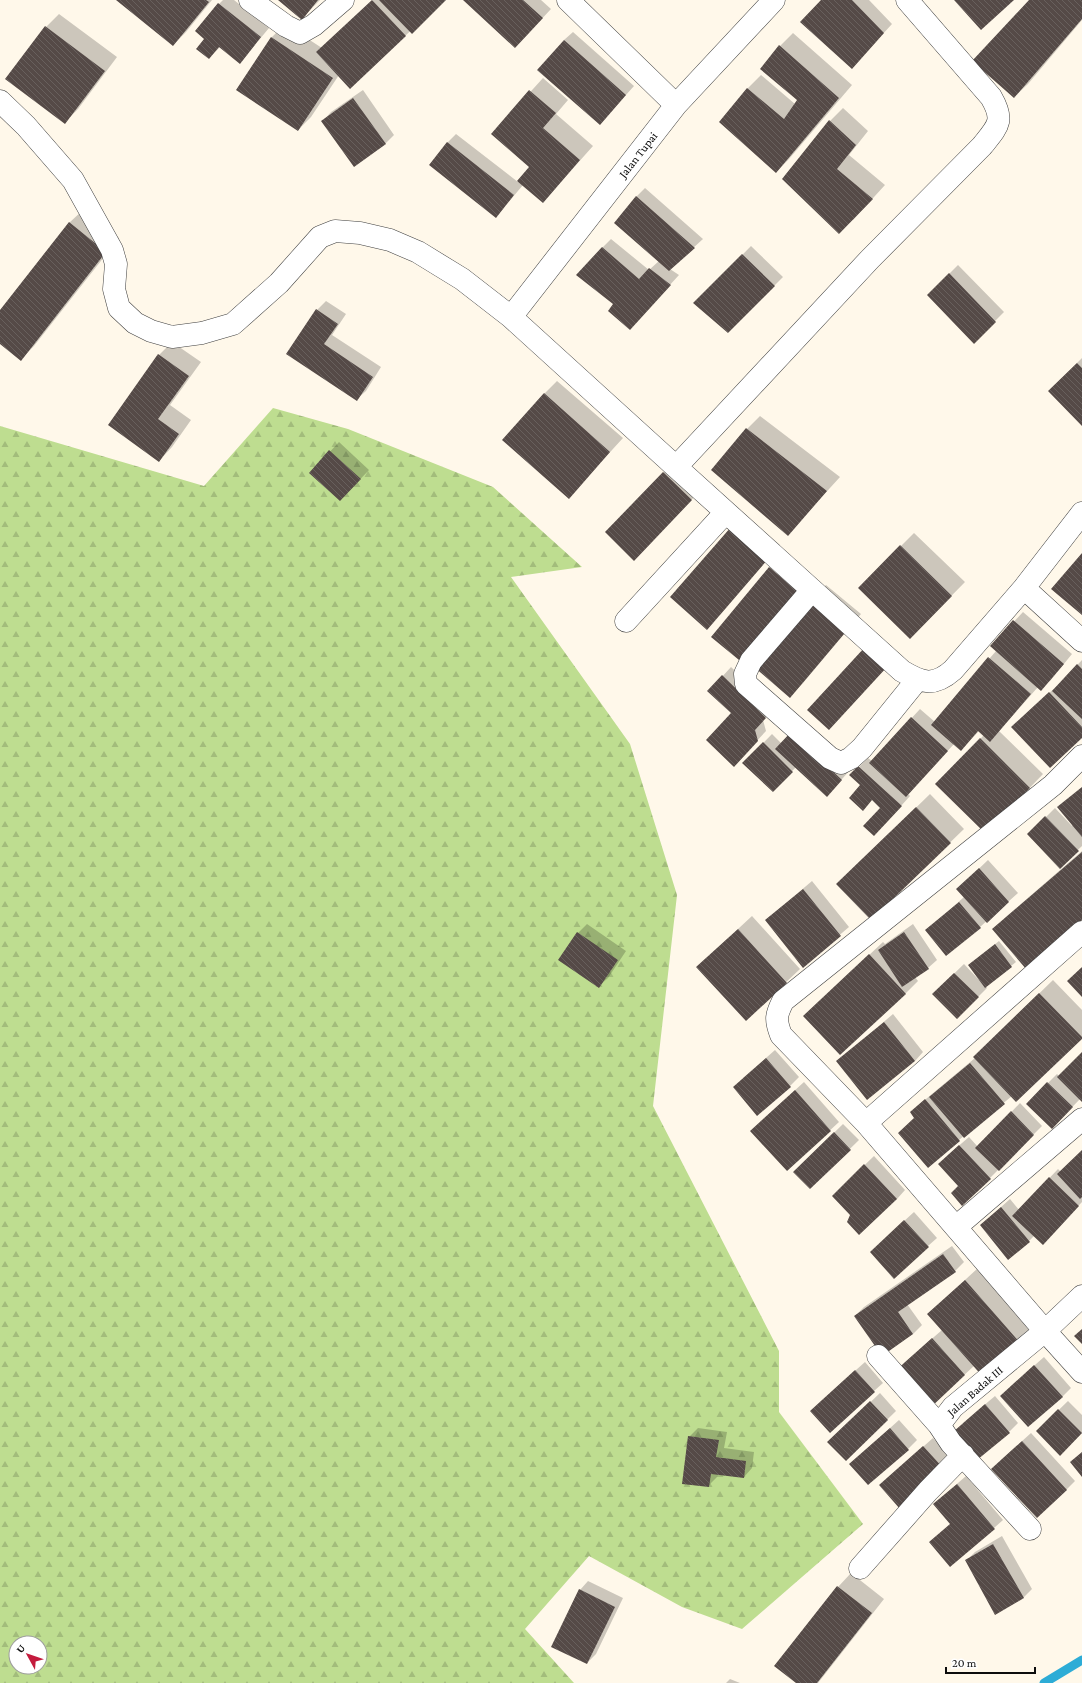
<svg xmlns="http://www.w3.org/2000/svg" width="1082" height="1683" font-family="'Crimson Pro',serif">
	<defs>
		<pattern id="forest-firs" width="22" height="20" patternUnits="userSpaceOnUse"><rect width="22" height="20" fill="#bedd90"/><path d="M5 1l3.5 6h-7zM16 11l3.5 6h-7z" fill="#a2bc7b"/></pattern>
		<pattern id="building-back-hatch" width="6" height="6" patternUnits="userSpaceOnUse"><rect width="6" height="6" fill="#554a47"/><path d="M-1 5l2 2M0 0l6 6M5-1l2 2" fill="none" stroke="#68605d"/></pattern>
	</defs>
	<rect width="100%" height="100%" fill="#fff8ea"/>
	<path fill="url(#forest-firs)" fill-rule="evenodd" d="M273 408 348 429 493 487 582 567 511 577 630 744 677 895 653 1106 779 1351V1412L863 1524 742 1629 682 1607 589 1556 525 1629 574 1683H0V426L204 486ZM16 1643H40V1667H16Z"/>
	<path fill="#0003" d="M117 0H212L186 32 173 45Z
		M223 0H234L269 28 240 63 220 47 209 58 206 39 219 4Z
		M280 0H320L302 18Z
		M373 0H444L405 36 339 75 311 117 298 130 237 90 272 37 285 24 322 48Z
		M465 0H541L551 9 524 38Z
		M822 0H869L892 24 860 59Z
		M1030 0H1082V20L1028 84 1014 97Z
		M59 14 117 57 78 109 65 122 46 27Z
		M573 32 634 86 608 115 564 40Z
		M793 33 852 85 789 159 776 172 720 122 748 88 761 75 795 104 798 100 761 69 780 46Z
		M543 78 568 100 556 114 593 146 543 202 523 185 496 217 447 143 456 134 518 182 531 167 492 134Z
		M363 90 394 135 386 143 354 166 323 121 331 112Z
		M843 108 868 131 849 155 885 185 853 220 783 178 830 121Z
		M645 188 703 239 670 269 679 275 638 320 614 304 602 248 611 239 649 270 659 261 636 197Z
		M83 210 119 238 34 346 21 359 0 342V312L69 223Z
		M751 246 783 277 728 332 695 303Z
		M958 265 1004 312 974 342 928 295Z
		M326 301 346 314 332 335 381 367 366 391 357 399 288 354 317 310Z
		M172 342 201 362 170 405 191 420 172 447 159 461 109 425 159 355Z
		M1082 358V425L1049 391Z
		M557 381 623 438 569 497 544 394Z
		M760 416 840 477 788 534 712 470 747 429Z
		M339 442 369 470 349 491 310 473Z
		M672 464 700 491 634 559 606 532Z
		M745 514 780 545 720 615Z
		M914 533 965 582 910 638 859 588Z
		M779 559 805 582 748 650 770 568Z
		M826 585 861 614 803 683 790 696 813 598Z
		M1023 612 1072 654 1050 681 1038 687 999 731 1043 774 999 820 936 784 984 735 979 731 961 750 954 744 908 794 910 796 883 826 881 808 851 775 868 758 872 761 920 709 935 722 996 651 991 646Z
		M1082 660V737L1022 718 1059 684Z
		M731 667 774 708 763 720 766 731 742 757 733 713 709 691Z
		M772 734 781 743 850 770 835 787 796 767 773 791 744 763Z
		M1082 787V846L1060 867 1029 834 1055 808 1072 826 1073 825 1059 807Z
		M930 794 964 829 871 919 851 871Z
		M1082 851V919L994 929 1007 916Z
		M988 860 1018 893 980 927 926 931 964 897 966 881Z
		M812 881 849 927 803 966 766 920Z
		M752 916 800 969 746 1020 711 954Z
		M587 924 626 951 608 978 599 986 578 933Z
		M913 924 937 960 928 968 915 977 918 981 905 994 818 1003 883 942 885 944Z
		M999 941 1016 962 986 986 987 988 957 1018 933 994 964 964 979 980 969 965Z
		M1053 980 1082 1010V1038L959 1140 915 1118 920 1104 975 1058 987 1044Z
		M893 1014 923 1052 915 1061H838Z
		M775 1050 799 1077 790 1086 743 1078Z
		M1082 1054V1100L1080 1099 1052 1128 1027 1104 1057 1074 1059 1076Z
		M804 1082 839 1122 787 1170 760 1122Z
		M1020 1103 1042 1126 990 1178 959 1186 948 1155 969 1137 978 1147Z
		M843 1124 859 1140 810 1188 794 1172Z
		M1082 1151V1202L1051 1235 1034 1236 1029 1241 981 1225 1010 1199 1019 1210 1058 1169 1061 1172Z
		M874 1156 905 1190 897 1199 851 1214 842 1187Z
		M914 1212 937 1238 928 1246 880 1243Z
		M952 1246 964 1262 955 1271 907 1304 922 1325 913 1334 882 1355 855 1316 864 1307Z
		M978 1268 1034 1331 974 1366 928 1408 904 1363 942 1330 928 1314Z
		M1044 1357 1071 1388 1062 1397 1010 1387Z
		M865 1362 883 1383 874 1391 820 1402Z
		M880 1393 896 1411 846 1460 838 1433Z
		M995 1396 1018 1423 1009 1432 963 1423Z
		M1068 1401 1082 1415V1433L1060 1455 1037 1431Z
		M899 1420 917 1440 908 1449 860 1455Z
		M698 1428 727 1432 724 1448 754 1452 752 1468 744 1477 718 1474 717 1477 708 1486 689 1437Z
		M1031 1433 1075 1481 1066 1490 1001 1460Z
		M933 1438 952 1460 900 1507 889 1477Z
		M966 1476 1003 1520 994 1528 951 1524 934 1504Z
		M1002 1536 1032 1589 1023 1598 966 1561 975 1552Z
		M851 1573 884 1599 818 1683H797L776 1666 838 1587Z
		M588 1581 623 1598 596 1654 587 1663 580 1590Z
		M730 1679 740 1683H726Z"/>
	<g fill="none" stroke-linecap="round" stroke-linejoin="round">
		<path stroke="#2dacd6" stroke-width="9" d="M1044 1683 1082 1660"/>
	</g>
	<path fill="url(#building-back-hatch)" d="M116 0H206L209 2 173 46Z
		M278 0H318L302 20Z
		M372 0 406 36 350 89 316 52Z
		M379 0H446L412 34Z
		M463 0H523L543 18 515 48Z
		M821 0H852L884 33 852 69 800 22Z
		M954 0H1014L981 30Z
		M1029 0H1082V19L1014 98 972 61Z
		M218 3 261 37 240 64 219 47 209 59 196 49 204 39 195 31Z
		M45 26 105 71 65 124 5 79Z
		M271 37 333 78 298 131 236 90Z
		M564 40 626 95 600 125 537 70Z
		M779 45 839 98 776 173 719 122 747 88 784 119 797 100 760 69Z
		M529 90 556 113 543 128 580 160 543 203 517 181 529 167 491 134Z
		M353 98 386 144 354 167 321 121Z
		M829 120 856 145 837 169 873 199 839 234 782 179Z
		M447 142 514 195 496 218 429 165Z
		M636 196 695 248 669 271 614 223Z
		M69 222 106 252 21 361 0 344V310Z
		M602 247 639 279 649 268 671 285 630 330 608 311 613 304 576 275Z
		M742 254 775 286 728 333 693 303Z
		M949 273 996 322 974 344 927 295Z
		M316 309 338 324 324 344 373 377 357 401 286 354Z
		M158 354 189 376 158 419 179 434 159 462 108 425Z
		M1077 363 1082 368V426L1048 391Z
		M544 393 610 452 569 499 502 440Z
		M746 428 827 491 788 536 711 470Z
		M329 450 361 479 340 501 309 473Z
		M663 472 692 500 634 561 605 532Z
		M731 527 768 559 707 630 670 597Z
		M900 545 952 596 910 639 858 588Z
		M1082 553V615L1051 589Z
		M769 567 797 591 739 660 711 637Z
		M812 597 849 628 790 698 753 666Z
		M1013 620 1064 664 1041 691 990 646Z
		M865 647 887 667 829 730 807 710Z
		M988 657 1031 694 990 742 978 731 961 751 931 725Z
		M1077 664 1082 669V719L1052 691Z
		M722 675 766 718 755 730 758 741 734 767 706 740 731 713 707 691Z
		M1049 692 1082 727V738L1050 768 1011 727Z
		M911 717 948 751 906 797 869 763Z
		M791 732 842 780 827 797 775 749Z
		M980 738 1030 788 986 834 935 784Z
		M763 742 793 772 773 792 742 763Z
		M858 766 902 806 874 836 863 826 880 808 872 800 863 811 849 798 860 785 849 775Z
		M1082 787V837L1057 807Z
		M916 807 951 843 871 920 836 884Z
		M1045 816 1079 851 1060 869 1027 834Z
		M1082 852V920L1026 969 992 929Z
		M979 868 1009 902 987 923 956 889Z
		M803 889 841 936 803 968 765 920Z
		M959 902 981 928 946 956 925 930Z
		M738 929 787 983 746 1021 696 967Z
		M577 932 618 960 599 988 558 960Z
		M904 932 929 969 902 987 878 950Z
		M995 944 1012 967 985 988 968 965Z
		M869 954 906 994 840 1055 803 1016Z
		M1082 967V997L1067 981Z
		M954 973 979 997 957 1019 932 994Z
		M1039 993 1082 1037V1039L1016 1102 973 1057Z
		M884 1022 915 1061 867 1100 836 1061Z
		M1082 1052V1102L1057 1077Z
		M766 1058 791 1087 757 1116 733 1087Z
		M970 1063 1005 1104 964 1138 929 1097Z
		M1047 1082 1073 1107 1052 1129 1026 1104Z
		M795 1090 831 1131 787 1171 750 1131Z
		M925 1099 960 1141 928 1168 898 1133 914 1118 910 1112Z
		M1011 1111 1034 1135 999 1171 975 1148Z
		M834 1132 851 1150 810 1189 793 1172Z
		M959 1145 991 1179 962 1206 951 1193 958 1186 938 1164Z
		M1082 1150V1197L1080 1199 1057 1174Z
		M864 1164 897 1199 859 1235 847 1222 850 1215 832 1196Z
		M1049 1177 1079 1206 1043 1245 1012 1216Z
		M1001 1207 1030 1242 1008 1260 980 1225Z
		M904 1220 929 1247 894 1279 870 1252Z
		M943 1254 956 1272 898 1312 913 1334 882 1356 854 1316Z
		M965 1280 1022 1345 984 1378 927 1314Z
		M1082 1329V1344L1074 1336Z
		M932 1338 965 1375 928 1410 894 1372Z
		M1034 1365 1063 1397 1028 1427 1000 1396Z
		M855 1370 875 1392 830 1433 810 1411Z
		M870 1401 888 1420 846 1461 827 1442Z
		M985 1404 1010 1433 977 1460 953 1432Z
		M1058 1409 1082 1433 1060 1456 1036 1431Z
		M890 1428 909 1450 868 1485 849 1464Z
		M688 1436 719 1440 716 1457 746 1461 744 1478 711 1474 709 1487 682 1484Z
		M1022 1441 1067 1490 1037 1518 991 1469Z
		M923 1446 944 1469 900 1509 879 1485Z
		M1082 1452V1477L1070 1462Z
		M957 1484 995 1529 950 1567 929 1542 950 1524 933 1504Z
		M993 1544 1024 1598 995 1615 965 1560Z
		M837 1586 872 1613 817 1683H796L774 1666Z
		M579 1589 615 1607 587 1664 551 1647Z"/>
	<g fill="none" stroke-linecap="round" stroke-linejoin="round">
		<defs>
			<path id="street" d="M250 0 286 26 300 33 314 25 343 0
				M568 0 676 105
				M907 0 991 97C1005 121 998 126 982 146L870 259 676 467 902 671C922 683 934 687 953 670L1024 588 1082 641
				M0 101 26 126 73 180 112 250 116 264 114 289 119 308 135 323 151 331 172 337 202 333 233 324 279 283 320 237 335 231 360 233 390 240 418 252 462 279 511 317 676 467
				M511 317 676 105 774 0
				M1024 588 1082 513
				M812 590 751 661 745 674 746 684 830 758 841 763 851 758 862 748 917 680
				M626 621 725 513
				M1082 756 1053 785 783 1001C776 1015 775 1019 781 1035L866 1123 1045 1331 1082 1372
				M866 1123 1082 932
				M956 1227 1082 1119
				M878 1356 939 1425
				M1030 1529 951 1443 939 1425 953 1407 1045 1331 1082 1296
				M860 1568 928 1491 963 1455"/>
		</defs>
		<use href="#street" stroke="#3f3f3f" stroke-width="23"/>
		<use href="#street" stroke="#fff" stroke-width="22"/>
	</g>
	<g text-anchor="middle" stroke-width="4" stroke-linejoin="round" paint-order="stroke">
		<g font-size="12" fill="#0c0c0c" stroke="#fff">
			<text transform="translate(638 155) rotate(-52)" y="4">Jalan Tupai</text>
			<text transform="translate(975 1391) rotate(-41)" y="4">Jalan Badak III</text>
		</g>
	</g>
	<g transform="translate(28 1655) rotate(310)"><circle r="19" fill="#ffffff" stroke="#9e9e9e"/>
	<path d="M0-3L7 15L0 10L-7 15Z" fill="#c41b3d"/>
	<text y="-6" font-size="11" font-weight="bold" text-anchor="middle" fill="#0c0c0c">U</text>
	</g>
	<path d="M946 1667v6h89v-6" fill="none" stroke="#0c0c0c" stroke-width="2"/>
	<text x="952" y="1667" font-size="12" fill="#0c0c0c" stroke="#ffffff" stroke-width="3" paint-order="stroke">20 m</text>
</svg>
